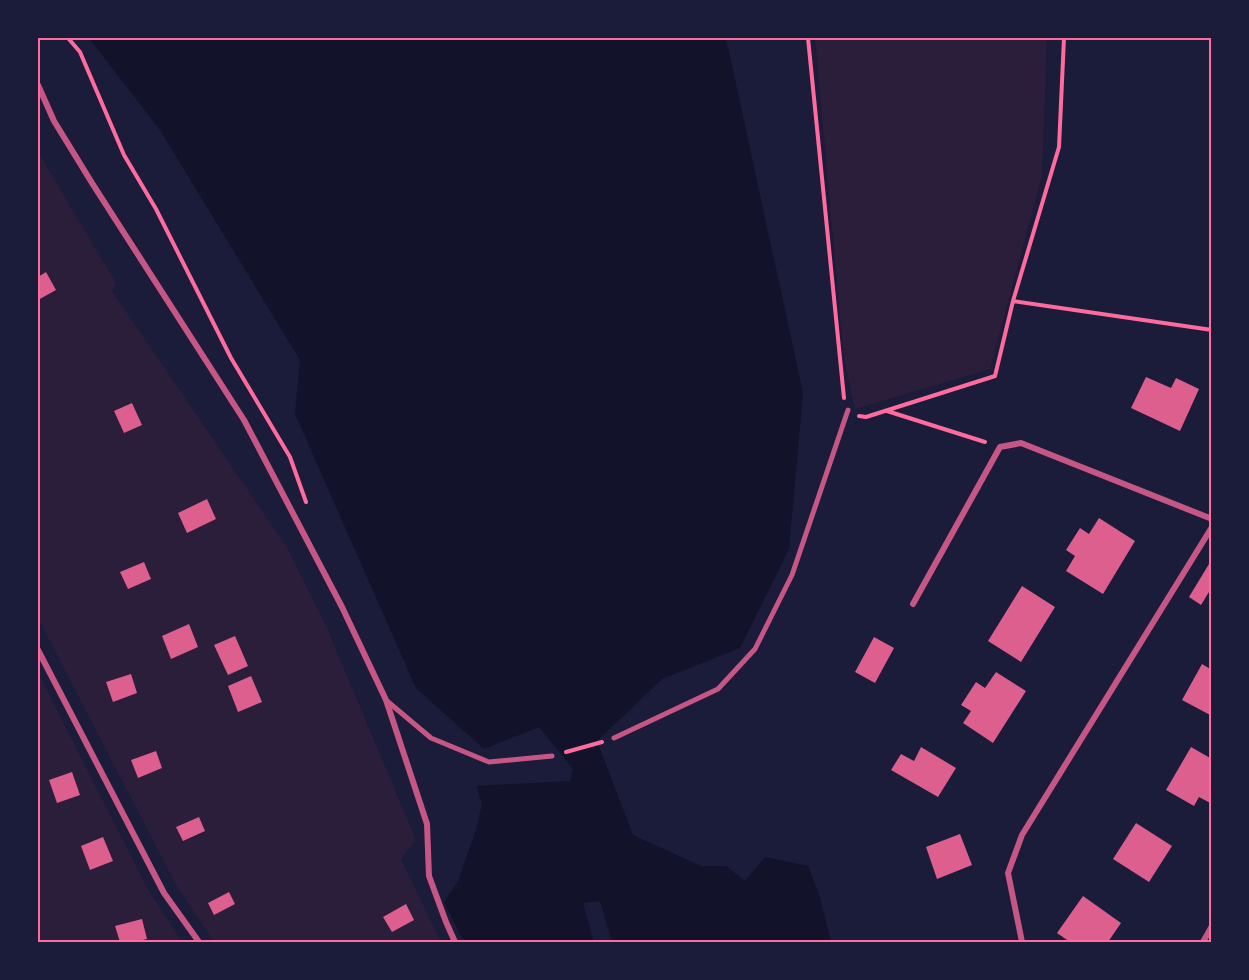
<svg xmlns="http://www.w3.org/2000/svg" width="1249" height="980" font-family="Commissioner,sans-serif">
	<rect width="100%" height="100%" fill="#1b1b3a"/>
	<path fill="#2a1e3b" d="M815 38H1047L1042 176 990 369 855 409 844 360Z
		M38 152 116 283 112 291 288 549 327 628 416 840 401 859 441 942H214L176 885 38 618Z
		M38 673 149 891 182 942H38Z"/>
	<path fill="#12122b" d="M89 38H726L803 393 789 549 740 648 662 679 597 741 633 835 701 866H726L745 881 765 857 808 866 819 894 831 942H612L600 901 583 903 594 942H464L444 902 458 881 477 827 482 803 476 786 570 781 573 769 539 727 484 749 416 688 295 414 300 360 160 130Z"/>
	<path fill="#dd5f8e" d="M46 272 56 290 38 300V277Z
		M1146 377 1171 388 1176 378 1199 389 1180 431 1131 408Z
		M132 403 142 425 124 433 114 411Z
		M207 499 216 519 187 533 178 513Z
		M1099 518 1135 541 1103 594 1066 571 1075 556 1066 550 1080 528 1089 534Z
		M1212 559V587L1201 605 1189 597Z
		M144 562 151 579 128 589 120 572Z
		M1022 586 1055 607 1021 662 988 641Z
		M189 624 198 647 171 659 162 636Z
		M235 636 248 666 228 675 214 645Z
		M874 637 894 648 875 683 855 672Z
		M1202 664 1212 670V716L1182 700Z
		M996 672 1026 691 993 743 963 723 971 711 961 705 976 682 985 688Z
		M131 674 137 693 113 702 106 682Z
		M251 676 262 702 238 712 228 686Z
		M921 747 956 768 938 797 891 770 901 754 914 761Z
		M1191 747 1212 759V804L1199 797 1194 806 1166 790Z
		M156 751 162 768 138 778 131 760Z
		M72 772 80 795 57 803 49 780Z
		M199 817 205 831 183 841 176 827Z
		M1136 823 1172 846 1149 882 1113 859Z
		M960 834 972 865 937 879 926 847Z
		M103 837 113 861 90 870 81 846Z
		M229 892 235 904 214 915 208 903Z
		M1083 896 1121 923 1108 942H1070L1057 933Z
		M406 904 414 920 392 932 383 917Z
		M142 919 147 939 135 942H120L115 926Z"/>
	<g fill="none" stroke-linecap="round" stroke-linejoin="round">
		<path stroke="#ff6b9d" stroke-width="4" d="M68 38 80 52 124 155 156 209 231 358 290 457 306 502
			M808 38 844 398
			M1013 301 1212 330
			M887 411 985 442
			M859 416 866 417 995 376 1013 301 1059 147 1064 38
			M566 752 602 742"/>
		<path stroke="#c65784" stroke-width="5" d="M387 701 431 738 489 762 552 756
			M614 738 718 689 755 649 792 575 848 410"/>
		<path stroke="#c65784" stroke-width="6" d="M38 85 54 121 92 183 244 420 342 607 386 700 393 721 427 824 429 876 446 922 455 942
			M913 604 1000 447 1021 443 1212 519
			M38 650 164 893 199 942
			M1022 942 1008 873 1022 835 1212 527
			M1203 942 1212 926"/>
	</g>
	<rect width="1249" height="980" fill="none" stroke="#1b1b3a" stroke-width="78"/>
	<rect x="39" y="39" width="1171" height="902" fill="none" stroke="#ff6b9d" stroke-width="2"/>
</svg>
